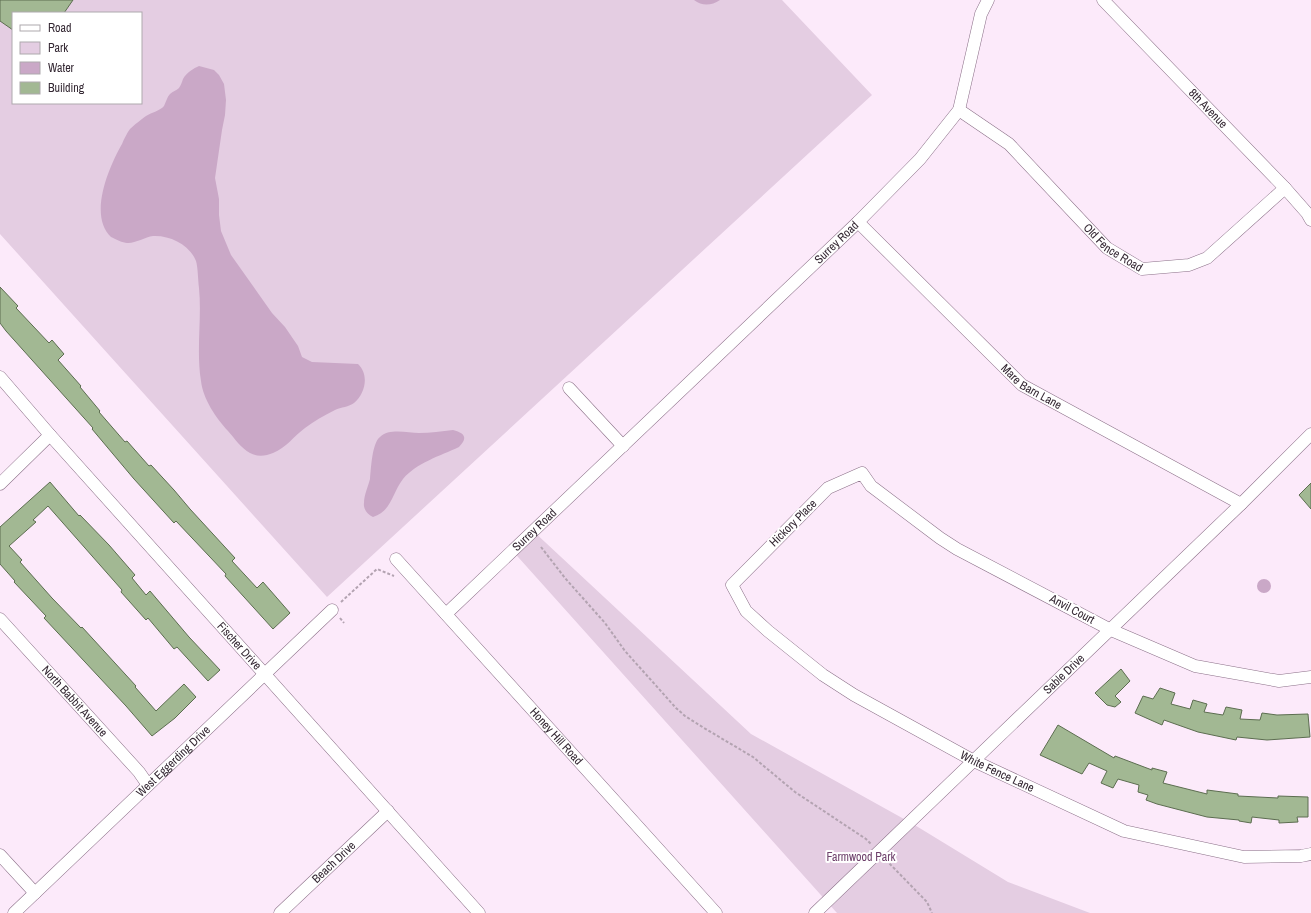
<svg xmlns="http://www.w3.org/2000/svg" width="1311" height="913" font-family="'Archivo Narrow',sans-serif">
	<rect width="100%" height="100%" fill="#fceafa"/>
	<path fill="#e4cde2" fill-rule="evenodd" d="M0 0H782L872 95 327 597 0 234ZM13 13H141V103H13Z
		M531 529 751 734 913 824 1008 882 1090 913H837L510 548Z"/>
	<path fill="#caa8c7" d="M694 0H720C711 6 702 6 694 0Z
		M199 66 214 70 219 75 224 84 226 100 225 115 222 130 215 178 219 199V215L221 231 231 255 272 313 285 327 298 346 302 357 312 362 358 364C369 374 366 393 354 403 349 407 341 407 335 410 325 415 314 421 305 428 294 436 286 448 273 453 266 456 257 457 250 453 241 448 235 439 228 431 216 418 203 399 201 381 196 350 202 319 199 288 198 280 198 268 196 261 190 245 170 235 153 236 145 237 134 244 127 243 123 243 115 239 111 237 88 215 109 167 122 144 124 139 127 133 130 129 133 126 143 118 146 116 152 112 160 111 164 106 166 102 167 97 170 94 173 91 176 91 179 88 181 85 182 82 183 79 186 73 194 68 199 66Z
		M453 430C465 433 468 438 459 447 440 456 416 463 403 479 392 493 392 511 373 517 368 515 363 509 364 503 364 495 368 487 370 479 371 469 372 443 380 437 389 428 408 433 419 433 430 433 442 431 453 430Z
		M1257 586a7 7 0 1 1 14 0a7 7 0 1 1-14 0Z"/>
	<path fill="#a2b893" stroke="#5c6d50" d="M0 0H73L64 13H13V30L0 21Z
		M0 287 18 306 16 308 49 343 52 340 64 354 58 360 81 386 80 387 100 411 99 412 125 442 127 441 149 466 151 465 174 490 190 509 235 558 232 561 257 588 263 582 290 613 273 629 225 576 226 574 176 521 174 523 134 479 92 429 93 428 6 331 0 323Z
		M50 482 79 516 80 515 109 545 135 575 132 578 146 595 150 591 189 637 220 670 208 681 177 647 174 649 148 618 146 620 121 592 122 590 48 506 33 520 36 522 9 546 22 560 20 562 52 598 81 628 82 627 136 686 135 687 156 711 184 684 196 697 175 718 152 736 126 706 44 618 46 616 14 582 15 581 0 564V527Z
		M1311 483V509L1299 495Z
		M1121 669 1130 681 1115 696 1121 702 1115 707 1107 705 1095 693Z
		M1160 688 1175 693 1171 704 1190 709 1193 700 1207 704 1204 712 1223 715 1226 707 1242 710 1240 719 1260 720 1262 713 1277 715 1308 714 1310 737 1267 740 1237 737 1236 740 1198 732 1164 720 1162 725 1135 713 1143 696 1153 699Z
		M1058 725 1114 758 1115 756 1152 770V768L1167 772 1163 783 1207 794V790L1238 794V796L1278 798V796L1308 797V817H1297L1298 822 1279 823V820L1252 817 1251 823 1239 821V820L1207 817 1157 804 1146 800 1148 795 1138 792 1139 785 1118 779 1113 788 1101 783 1107 771 1089 763 1082 774 1040 755Z"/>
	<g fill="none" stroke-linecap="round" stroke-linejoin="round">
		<defs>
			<g id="minor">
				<path id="s1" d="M1103 0 1285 188 1307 213 1311 220"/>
				<path id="s2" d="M959 110 1009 144 1107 248 1142 269 1189 265 1207 258 1285 188"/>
				<path id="s3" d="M858 222 1022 385 1241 504"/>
				<path id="s4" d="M0 377 50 435 479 913"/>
				<path d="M569 388 623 446"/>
				<path d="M0 484 50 435"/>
				<path id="s5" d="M396 559 716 913"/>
				<path id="s6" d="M446 614 858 222 920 159 959 110 981 14 988 0"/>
				<path id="s7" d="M0 619 139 772 148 785"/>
				<path id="s8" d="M1311 677 1279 681 1195 666 1111 630 957 549 940 538 871 486 862 473 828 488 732 585 746 611 768 631 823 675 854 695 974 761 1124 831 1244 857 1301 856 1311 854"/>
				<path d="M0 855 35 893"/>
				<path id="s9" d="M14 913 332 610"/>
				<path id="s10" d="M280 913 388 811"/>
				<path id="s11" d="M815 913 1241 504 1311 434"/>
			</g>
		</defs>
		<use href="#minor" stroke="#8b7088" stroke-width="13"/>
		<path stroke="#b3a3b1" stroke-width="2" stroke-dasharray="3 2" stroke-linecap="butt" d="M541 547 565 578 605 623 625 651 676 708 685 716 704 728 753 757 795 792 866 839 871 844
			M341 602 377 569 394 576
			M340 618 344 623
			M886 860 927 902 932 913"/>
		<use href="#minor" stroke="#fff" stroke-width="12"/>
	</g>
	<g text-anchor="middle" stroke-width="4" stroke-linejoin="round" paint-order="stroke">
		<g font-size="12" fill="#342833" stroke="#fff">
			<text dy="4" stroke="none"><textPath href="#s1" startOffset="151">8th Avenue</textPath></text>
			<text dy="4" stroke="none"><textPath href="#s6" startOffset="539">Surrey Road</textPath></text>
			<text dy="4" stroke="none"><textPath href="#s2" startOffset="208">Old Fence Road</textPath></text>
			<text dy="4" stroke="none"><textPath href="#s3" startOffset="240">Mare Barn Lane</textPath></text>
			<text transform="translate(793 523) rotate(-45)" y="4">Hickory Place</text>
			<text dy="4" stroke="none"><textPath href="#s6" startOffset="122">Surrey Road</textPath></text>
			<text transform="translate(1072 609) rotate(28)" y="4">Anvil Court</text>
			<text dy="4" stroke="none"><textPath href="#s4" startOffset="360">Fischer Drive</textPath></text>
			<text dy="4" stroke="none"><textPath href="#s11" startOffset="345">Sable Drive</textPath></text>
			<text dy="4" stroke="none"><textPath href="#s7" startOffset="111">North Babbit Avenue</textPath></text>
			<text dy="4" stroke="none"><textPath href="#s5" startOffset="239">Honey Hill Road</textPath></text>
			<text dy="4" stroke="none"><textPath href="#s9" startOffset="220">West Eggerding Drive</textPath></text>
			<text dy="4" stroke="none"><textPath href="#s8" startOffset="1008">White Fence Lane</textPath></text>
			<text dy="4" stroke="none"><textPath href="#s10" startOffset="74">Beach Drive</textPath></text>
		</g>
		<g font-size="12" fill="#6e406b" stroke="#fff">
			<text x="861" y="861">Farmwood Park</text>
		</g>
	</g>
	<rect x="12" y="12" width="130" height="92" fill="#ffffff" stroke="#aea9ad"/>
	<rect x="20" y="25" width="20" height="6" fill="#ffffff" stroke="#aea9ad"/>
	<text x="48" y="32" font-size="12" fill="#342833">Road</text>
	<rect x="20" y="42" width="20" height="12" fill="#e4cde2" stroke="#aea9ad"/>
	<text x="48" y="52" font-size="12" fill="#342833">Park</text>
	<rect x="20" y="62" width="20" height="12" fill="#caa8c7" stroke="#aea9ad"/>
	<text x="48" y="72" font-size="12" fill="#342833">Water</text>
	<rect x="20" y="82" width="20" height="12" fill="#a2b893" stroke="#aea9ad"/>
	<text x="48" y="92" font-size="12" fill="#342833">Building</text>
</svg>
